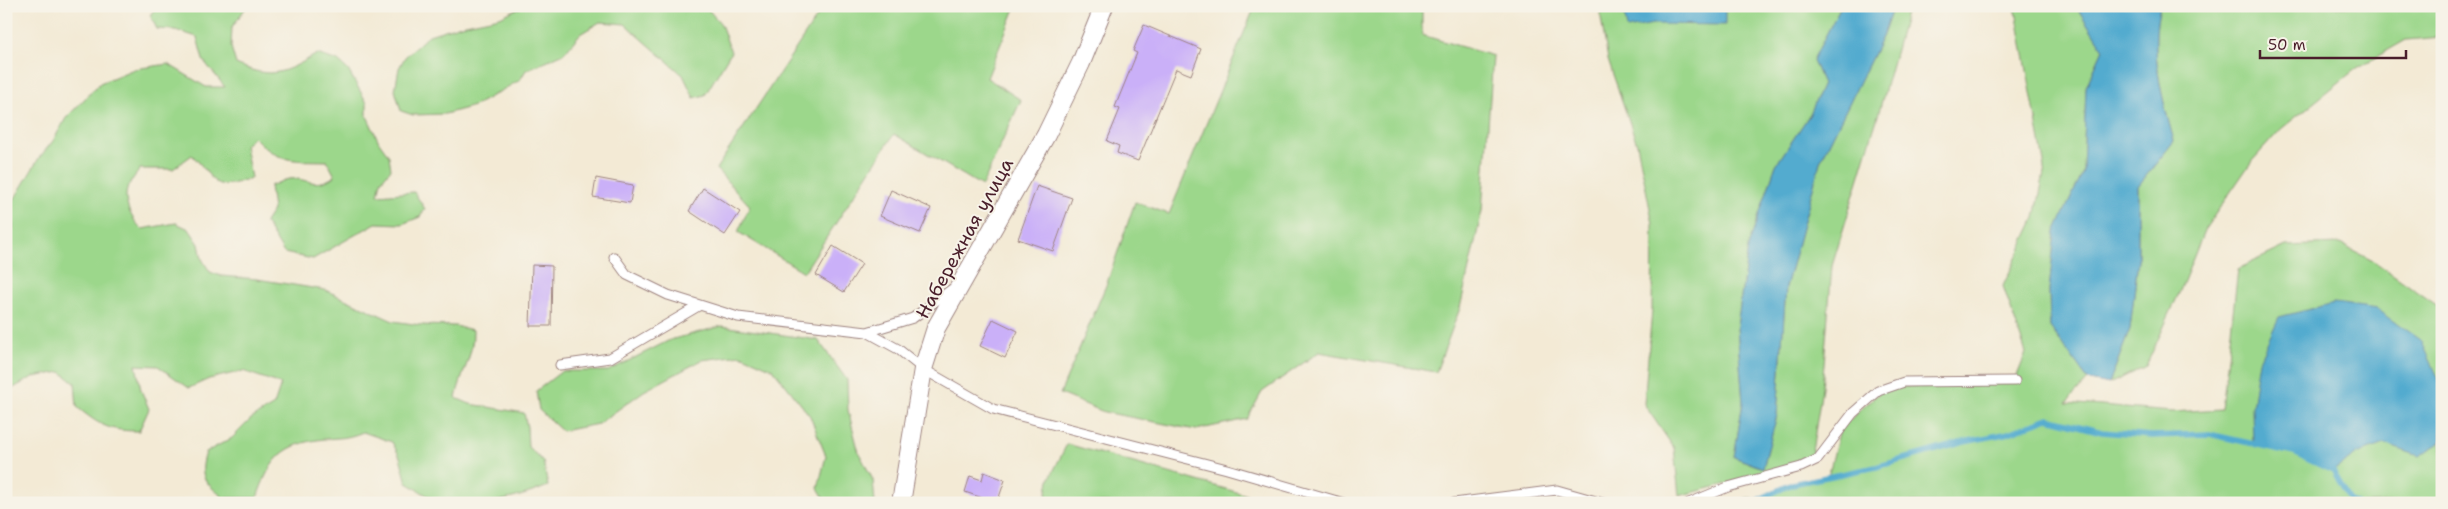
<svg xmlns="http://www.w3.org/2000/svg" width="2448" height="509" font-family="'Shantell Sans',sans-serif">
	<rect width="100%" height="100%" fill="#f7f3e8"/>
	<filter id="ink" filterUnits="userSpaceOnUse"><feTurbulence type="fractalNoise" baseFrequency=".02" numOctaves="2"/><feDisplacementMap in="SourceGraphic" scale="10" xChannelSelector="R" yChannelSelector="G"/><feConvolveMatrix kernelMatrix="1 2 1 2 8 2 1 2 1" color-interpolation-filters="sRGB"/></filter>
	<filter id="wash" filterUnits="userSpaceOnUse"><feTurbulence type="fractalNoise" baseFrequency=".0096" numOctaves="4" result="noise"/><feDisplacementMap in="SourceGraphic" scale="20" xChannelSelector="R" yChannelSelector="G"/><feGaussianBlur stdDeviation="1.12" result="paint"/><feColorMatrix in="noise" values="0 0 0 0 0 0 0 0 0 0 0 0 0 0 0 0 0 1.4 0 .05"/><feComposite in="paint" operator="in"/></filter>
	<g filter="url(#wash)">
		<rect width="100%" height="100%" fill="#f3ead5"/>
		<path fill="#9cd78b" stroke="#737b5b" d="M157 6H247L232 27 231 47 236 64C272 80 284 73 317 54L338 61 348 70 367 103V116L379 142 389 156 391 169 381 181 378 195 414 192 425 209 420 217 402 224 376 223 313 259 284 253 265 222 273 210 270 186C276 184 283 180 289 179 307 177 314 190 335 176L327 161C292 160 280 164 254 137L245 145 251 178C209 193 218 181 192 155L173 169H140C136 175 129 183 127 189 123 203 132 220 142 229L176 223 189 229 199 244 202 259 210 272 221 276 257 279 325 290 393 321 420 325 455 326 473 330C474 355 461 373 456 398L470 404 524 413 527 427 528 447 543 461 548 486C517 499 479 508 445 503 433 501 418 489 407 483L400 457 392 442 363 432C344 440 336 437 317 440 279 446 269 463 257 498H224C205 482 198 478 206 452L232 438 251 419 274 405 281 384 243 371 209 379 189 388 158 366 136 365 141 390 149 409 139 431C110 431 100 426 77 407L75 383 61 372 33 377 6 392V253L13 226 9 208 39 158 53 141 66 118 100 83 134 69 168 64 206 87H225L203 60 197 37 175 30 157 29 150 15Z
			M523 6H705L721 24 731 52 705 95 694 98 683 75 625 24 600 22 580 34 564 53 526 70 520 80 474 106 445 114 413 115 401 111 395 90 399 68 405 57 429 35 461 25 500 17Z
			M824 6H1016L987 78 1021 100 982 186 894 134 804 272 738 232 750 206 716 169Z
			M1255 6H1422V35L1493 56 1482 211 1460 308 1436 372 1319 352 1262 392 1247 419 1196 430 1104 412 1060 394 1107 283 1135 202 1169 214Z
			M1599 6H1841L1813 60 1823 84 1810 114 1776 165 1748 247 1737 327 1743 402 1734 457 1763 468 1777 415 1786 287 1820 162 1883 35 1893 6H1908L1877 119 1832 266 1822 388 1811 458 1730 483 1679 496 1674 448 1644 404 1652 310 1653 224 1637 144 1608 60Z
			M2015 6H2076L2103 49 2086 87 2083 172 2055 232 2049 291 2050 327 2088 380 2066 403 2172 412 2222 409 2238 269 2286 246 2340 244 2375 262 2438 306 2442 312V503H1737L1745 499H1760L1792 484 1828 477 1840 429 1883 389 1942 383 2015 381 2026 353 2003 286 2035 218 2045 168Z
			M2160 6H2442V37L2406 40 2357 68 2281 129 2252 161 2205 229 2180 291 2146 366 2109 384 2130 329 2138 260V186L2174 141C2162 98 2149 50 2160 6Z
			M722 326 818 340 847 380 848 410 859 453 873 480 875 503H827L818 488 826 456 810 416 773 369 741 355 702 360 644 391 598 424 562 431 539 410 536 391 562 371H608L670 340Z
			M1067 444 1275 503H1045L1049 480Z"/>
		<path fill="#52abcf" stroke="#4e657d" d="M1623 6H1725V25L1653 24 1627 29Z
			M1841 6H1893L1883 35 1820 162 1786 287 1777 415 1763 468 1734 457 1743 402 1737 327 1748 247 1776 165 1810 114 1823 84 1813 60Z
			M2076 6H2160C2149 50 2162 98 2174 141L2138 186V260L2130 329 2109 384 2088 380 2050 327 2049 291 2055 232 2083 172 2086 87 2103 49Z
			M2334 303 2377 309 2421 340 2442 386V442L2419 456 2384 444 2357 454 2333 471 2294 453 2253 442 2252 407 2259 361 2279 317Z"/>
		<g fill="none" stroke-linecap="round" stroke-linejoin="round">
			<path stroke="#52abcf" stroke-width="5.5" d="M1760 499 1792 484 1876 467 1964 442 2009 433 2048 418 2102 432 2152 436 2209 434 2294 453 2333 471 2350 501 2356 503"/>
		</g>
		<g id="blocks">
			<path fill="#cab0f8" d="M1144 25 1201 49 1191 75 1176 69 1138 161 1117 153 1119 146 1107 141 1120 109 1115 107 1137 53 1133 51Z
				M596 178 633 185 630 203 593 197Z
				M1037 186 1072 198 1053 251 1018 239Z
				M703 188 740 212 725 235 689 211Z
				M891 190 931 208 920 233 880 216Z
				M833 246 862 264 844 292 816 275Z
				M532 265 552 266 551 326H530Z
				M993 319 1018 331 1005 358 980 346Z
				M984 472 1005 480 997 503 965 492 970 476 982 480Z"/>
		</g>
	</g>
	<g filter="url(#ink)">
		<use href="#blocks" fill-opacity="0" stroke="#9e8480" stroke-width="1"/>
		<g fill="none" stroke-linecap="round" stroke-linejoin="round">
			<defs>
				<path id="lane" d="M614 257 627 275 668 295 738 317 867 332 898 349 923 369 993 409 1227 469 1344 503
					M867 332 913 318 952 289
					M560 365 610 358 700 305
					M1454 503 1557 490 1603 503
					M1689 503 1728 487 1801 467 1818 459 1853 413 1878 391 1904 382 2015 381"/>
				<path id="street" d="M901 503 923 369 936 328 1046 135 1081 63 1104 6"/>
			</defs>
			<use href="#lane" stroke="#9e8480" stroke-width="11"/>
			<use href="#street" stroke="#9e8480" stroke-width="20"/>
			<use href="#lane" stroke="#fff" stroke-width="9"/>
			<use href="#street" stroke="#fff" stroke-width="18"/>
		</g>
	</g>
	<g text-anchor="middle" stroke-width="4" stroke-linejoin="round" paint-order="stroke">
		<g font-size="19" fill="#4a1f2b" stroke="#f7f3e8">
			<text transform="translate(964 238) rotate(-61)" y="7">Набережная улица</text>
		</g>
	</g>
	<rect width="2448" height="509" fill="none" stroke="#f7f3e8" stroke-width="25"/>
	<path d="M2260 50v8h146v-8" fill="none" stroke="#4a1f2b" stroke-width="2.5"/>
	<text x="2268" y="50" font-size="15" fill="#4a1f2b" stroke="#f7f3e8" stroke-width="4" paint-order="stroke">50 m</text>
</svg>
